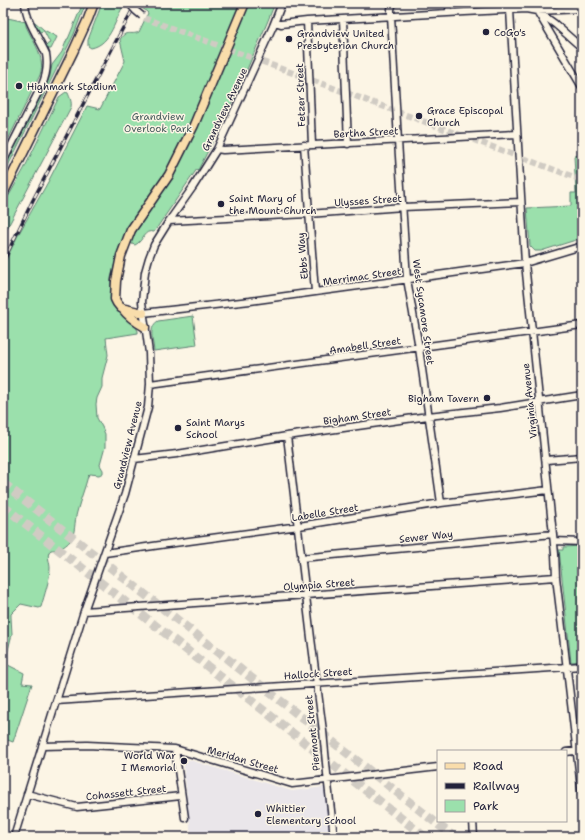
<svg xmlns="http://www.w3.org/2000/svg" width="585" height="840" font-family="'Shantell Sans',sans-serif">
	<rect width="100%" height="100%" fill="#fcf5e5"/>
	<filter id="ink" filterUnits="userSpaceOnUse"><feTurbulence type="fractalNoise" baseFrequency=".025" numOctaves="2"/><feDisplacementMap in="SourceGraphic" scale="8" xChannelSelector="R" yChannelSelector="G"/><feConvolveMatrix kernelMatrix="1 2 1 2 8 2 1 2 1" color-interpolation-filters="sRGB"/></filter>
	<g filter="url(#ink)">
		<path fill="#eae6ea" d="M183 758 292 791 324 787 331 837H191Z"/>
		<path fill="#9be0ac" stroke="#5e8174" d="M83 3H86L74 34 3 176V170L46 86 50 76 52 65 62 52 67 39H68Z
			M102 3H125C115 18 112 44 91 48L88 46V40Z
			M139 3H275L267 23 235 97 227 111 209 149 198 170 197 169 154 232C143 229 144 241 135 245L132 244 131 241 138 227 129 225 119 248 111 278V301L116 309 136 327 138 331V333L106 338 108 355 102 378V387L97 398 96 404 97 418 102 427 105 434V447L100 465 103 470V473L99 475 90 474 88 476C85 488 80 500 77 512 74 522 76 533 70 541 68 544 63 547 60 549 56 551 51 548 49 552 47 557 50 563 50 568 50 579 44 596 41 607L39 608 21 604 11 614V617L12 634 5 662 6 664 24 673 22 683 32 684 13 742 5 739 3 746V266L18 235 48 182 87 106 100 109 125 61 120 40C125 29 131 36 139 32L148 13 139 5Z
			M3 17 26 22V26C33 42 46 57 40 75L3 150Z
			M34 22H35L44 30 57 37 51 49H48L46 45 50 43 44 31 40 32Z
			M66 92 68 93C70 98 72 102 71 107L3 236V206L24 169 59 97Z
			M582 155V238L541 251H535L530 246 527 208 571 206V193H576L574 156Z
			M193 316 197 345 154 351C153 341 148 327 158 321Z
			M582 546V661L571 662 559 550H563V547Z"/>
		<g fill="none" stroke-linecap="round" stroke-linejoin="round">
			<path stroke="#d0cbc3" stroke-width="6" stroke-dasharray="6 3" stroke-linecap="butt" d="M144 18 582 180"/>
			<path stroke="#d0cbc3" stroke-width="9" stroke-dasharray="9 4.5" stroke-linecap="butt" d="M3 483 454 837
				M3 506 425 837"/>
			<defs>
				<path id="minor" d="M393 3 391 9V16L398 141 407 279 419 348 441 503
					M511 3 510 10 525 263 555 554 556 577 582 796
					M529 3 537 11 582 87
					M448 13 451 3
					M540 13 555 24 582 48
					M343 19 348 144
					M307 21 312 145
					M275 22 281 24 307 21 465 12 526 9 537 11 582 9
					M304 145 315 292
					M217 149 223 150 517 134
					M3 162 42 85C47 74 48 65 46 54 39 38 26 21 25 3
					M169 221 308 214 403 207 521 202
					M143 313 250 301 525 263 582 246
					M150 384 582 325
					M287 436 311 638 323 731 328 784 334 837
					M134 459 177 454 287 436 428 416 500 408 582 395
					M546 460 582 457
					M554 541 582 542
					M105 553 167 544 299 526 441 503 548 490
					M301 558 553 534
					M84 611 556 577
					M56 701 582 666
					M42 746 87 745 175 749 292 784 438 767
					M175 749 185 818
					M566 752 582 750
					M27 794 77 807 181 796
					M473 821 474 837
					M14 837 84 611 125 494 148 407 150 384 149 353 142 302 145 272 149 258 154 245 169 221 193 187 217 149 273 26 282 3
					M575 837 582 836"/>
				<path id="major" d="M3 194 73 52 88 19 94 3
					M122 308C128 316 136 322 145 327
					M143 313 121 308 117 303 115 299 116 281 121 256 131 230 169 175 194 125 245 3"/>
			</defs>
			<use href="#minor" stroke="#22223b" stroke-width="9"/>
			<use href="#major" stroke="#22223b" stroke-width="11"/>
			<use href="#minor" stroke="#fcf5e5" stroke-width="6"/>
			<use href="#major" stroke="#f9ddab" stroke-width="8"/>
			<defs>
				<path id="rail" d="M3 262 33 200 136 3"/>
			</defs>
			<use href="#rail" stroke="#22223b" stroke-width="3.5"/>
			<use href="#rail" stroke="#fcf5e5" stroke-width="2" stroke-dasharray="6" stroke-linecap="butt"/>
			<defs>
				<path id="minor-bridge" d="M129 3 136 11 142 16"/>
			</defs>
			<use href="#minor-bridge" stroke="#22223b" stroke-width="9" stroke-linecap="butt"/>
			<use href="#minor-bridge" stroke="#fcf5e5" stroke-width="6"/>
		</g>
	</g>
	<g fill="#22223b" stroke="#fcf5e5" stroke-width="1.5">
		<circle cx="486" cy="32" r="4"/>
		<circle cx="289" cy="39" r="4"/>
		<circle cx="19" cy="86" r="4"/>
		<circle cx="419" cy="116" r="4"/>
		<circle cx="221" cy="204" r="4"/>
		<circle cx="487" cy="398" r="4"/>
		<circle cx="178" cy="428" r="4"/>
		<circle cx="184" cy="761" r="4"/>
		<circle cx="258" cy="814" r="4"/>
	</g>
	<g text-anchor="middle" stroke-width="3" stroke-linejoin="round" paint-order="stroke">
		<g font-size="10" fill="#22223b" stroke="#fcf5e5" text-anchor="start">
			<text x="494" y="36">CoGo's</text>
			<text x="297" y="37">Grandview United<tspan x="297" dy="12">Presbyterian Church</tspan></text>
			<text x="27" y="90">Highmark Stadium</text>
			<text x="427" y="114">Grace Episcopal<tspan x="427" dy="12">Church</tspan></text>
			<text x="229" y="202">Saint Mary of<tspan x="229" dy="12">the Mount Church</tspan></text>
			<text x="479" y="402" text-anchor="end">Bigham Tavern</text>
			<text x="186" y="426">Saint Marys<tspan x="186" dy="12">School</tspan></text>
			<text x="176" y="759" text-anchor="end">World War<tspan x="176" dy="12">I Memorial</tspan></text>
			<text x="266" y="812">Whittier<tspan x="266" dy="12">Elementary School</tspan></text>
		</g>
		<g font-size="10" fill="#22223b" stroke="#fcf5e5">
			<text transform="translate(300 95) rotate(-92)" y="4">Fetzer Street</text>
			<text transform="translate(224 109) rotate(-64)" y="4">Grandview Avenue</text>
			<text transform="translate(366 132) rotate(-3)" y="4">Bertha Street</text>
			<text transform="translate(368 200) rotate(-4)" y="4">Ulysses Street</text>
			<text transform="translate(302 256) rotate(-95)" y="4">Ebbs Way</text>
			<text transform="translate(362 276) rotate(-8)" y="4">Merrimac Street</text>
			<text transform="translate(424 312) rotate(82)" y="4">West Sycamore Street</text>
			<text transform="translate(365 345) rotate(-8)" y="4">Amabell Street</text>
			<text transform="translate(529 401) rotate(-96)" y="4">Virginia Avenue</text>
			<text transform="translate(357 416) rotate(-8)" y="4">Bigham Street</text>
			<text transform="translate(127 445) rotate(-76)" y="4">Grandview Avenue</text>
			<text transform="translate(325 512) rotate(-9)" y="4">Labelle Street</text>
			<text transform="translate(426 536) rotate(-6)" y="4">Sewer Way</text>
			<text transform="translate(319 584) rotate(-4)" y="4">Olympia Street</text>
			<text transform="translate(318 673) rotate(-4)" y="4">Hallock Street</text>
			<text transform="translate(312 733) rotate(-96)" y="4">Piermont Street</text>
			<text transform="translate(243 759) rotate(16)" y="4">Meridan Street</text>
			<text transform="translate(126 792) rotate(-6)" y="4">Cohassett Street</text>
		</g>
		<g font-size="10" fill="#465b5d" stroke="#fcf5e5">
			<text x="158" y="120">Grandview<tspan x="158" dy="12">Overlook Park</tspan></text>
		</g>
	</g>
	<rect width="585" height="840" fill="none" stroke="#fcf5e5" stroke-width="16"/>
	<rect x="8" y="8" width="569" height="824" fill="none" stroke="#22223b" stroke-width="1.5" filter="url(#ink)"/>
	<rect x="437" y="750" width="130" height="72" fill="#fcf5e5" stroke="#a5a1a1"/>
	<rect x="445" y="763" width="20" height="6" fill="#f9ddab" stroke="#a5a1a1"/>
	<text x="473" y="770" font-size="12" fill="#22223b">Road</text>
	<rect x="445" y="783" width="20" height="6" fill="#22223b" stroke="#a5a1a1"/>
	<text x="473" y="790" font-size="12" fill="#22223b">Railway</text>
	<rect x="445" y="800" width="20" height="12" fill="#9be0ac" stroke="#a5a1a1"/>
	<text x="473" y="810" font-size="12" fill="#22223b">Park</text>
</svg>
